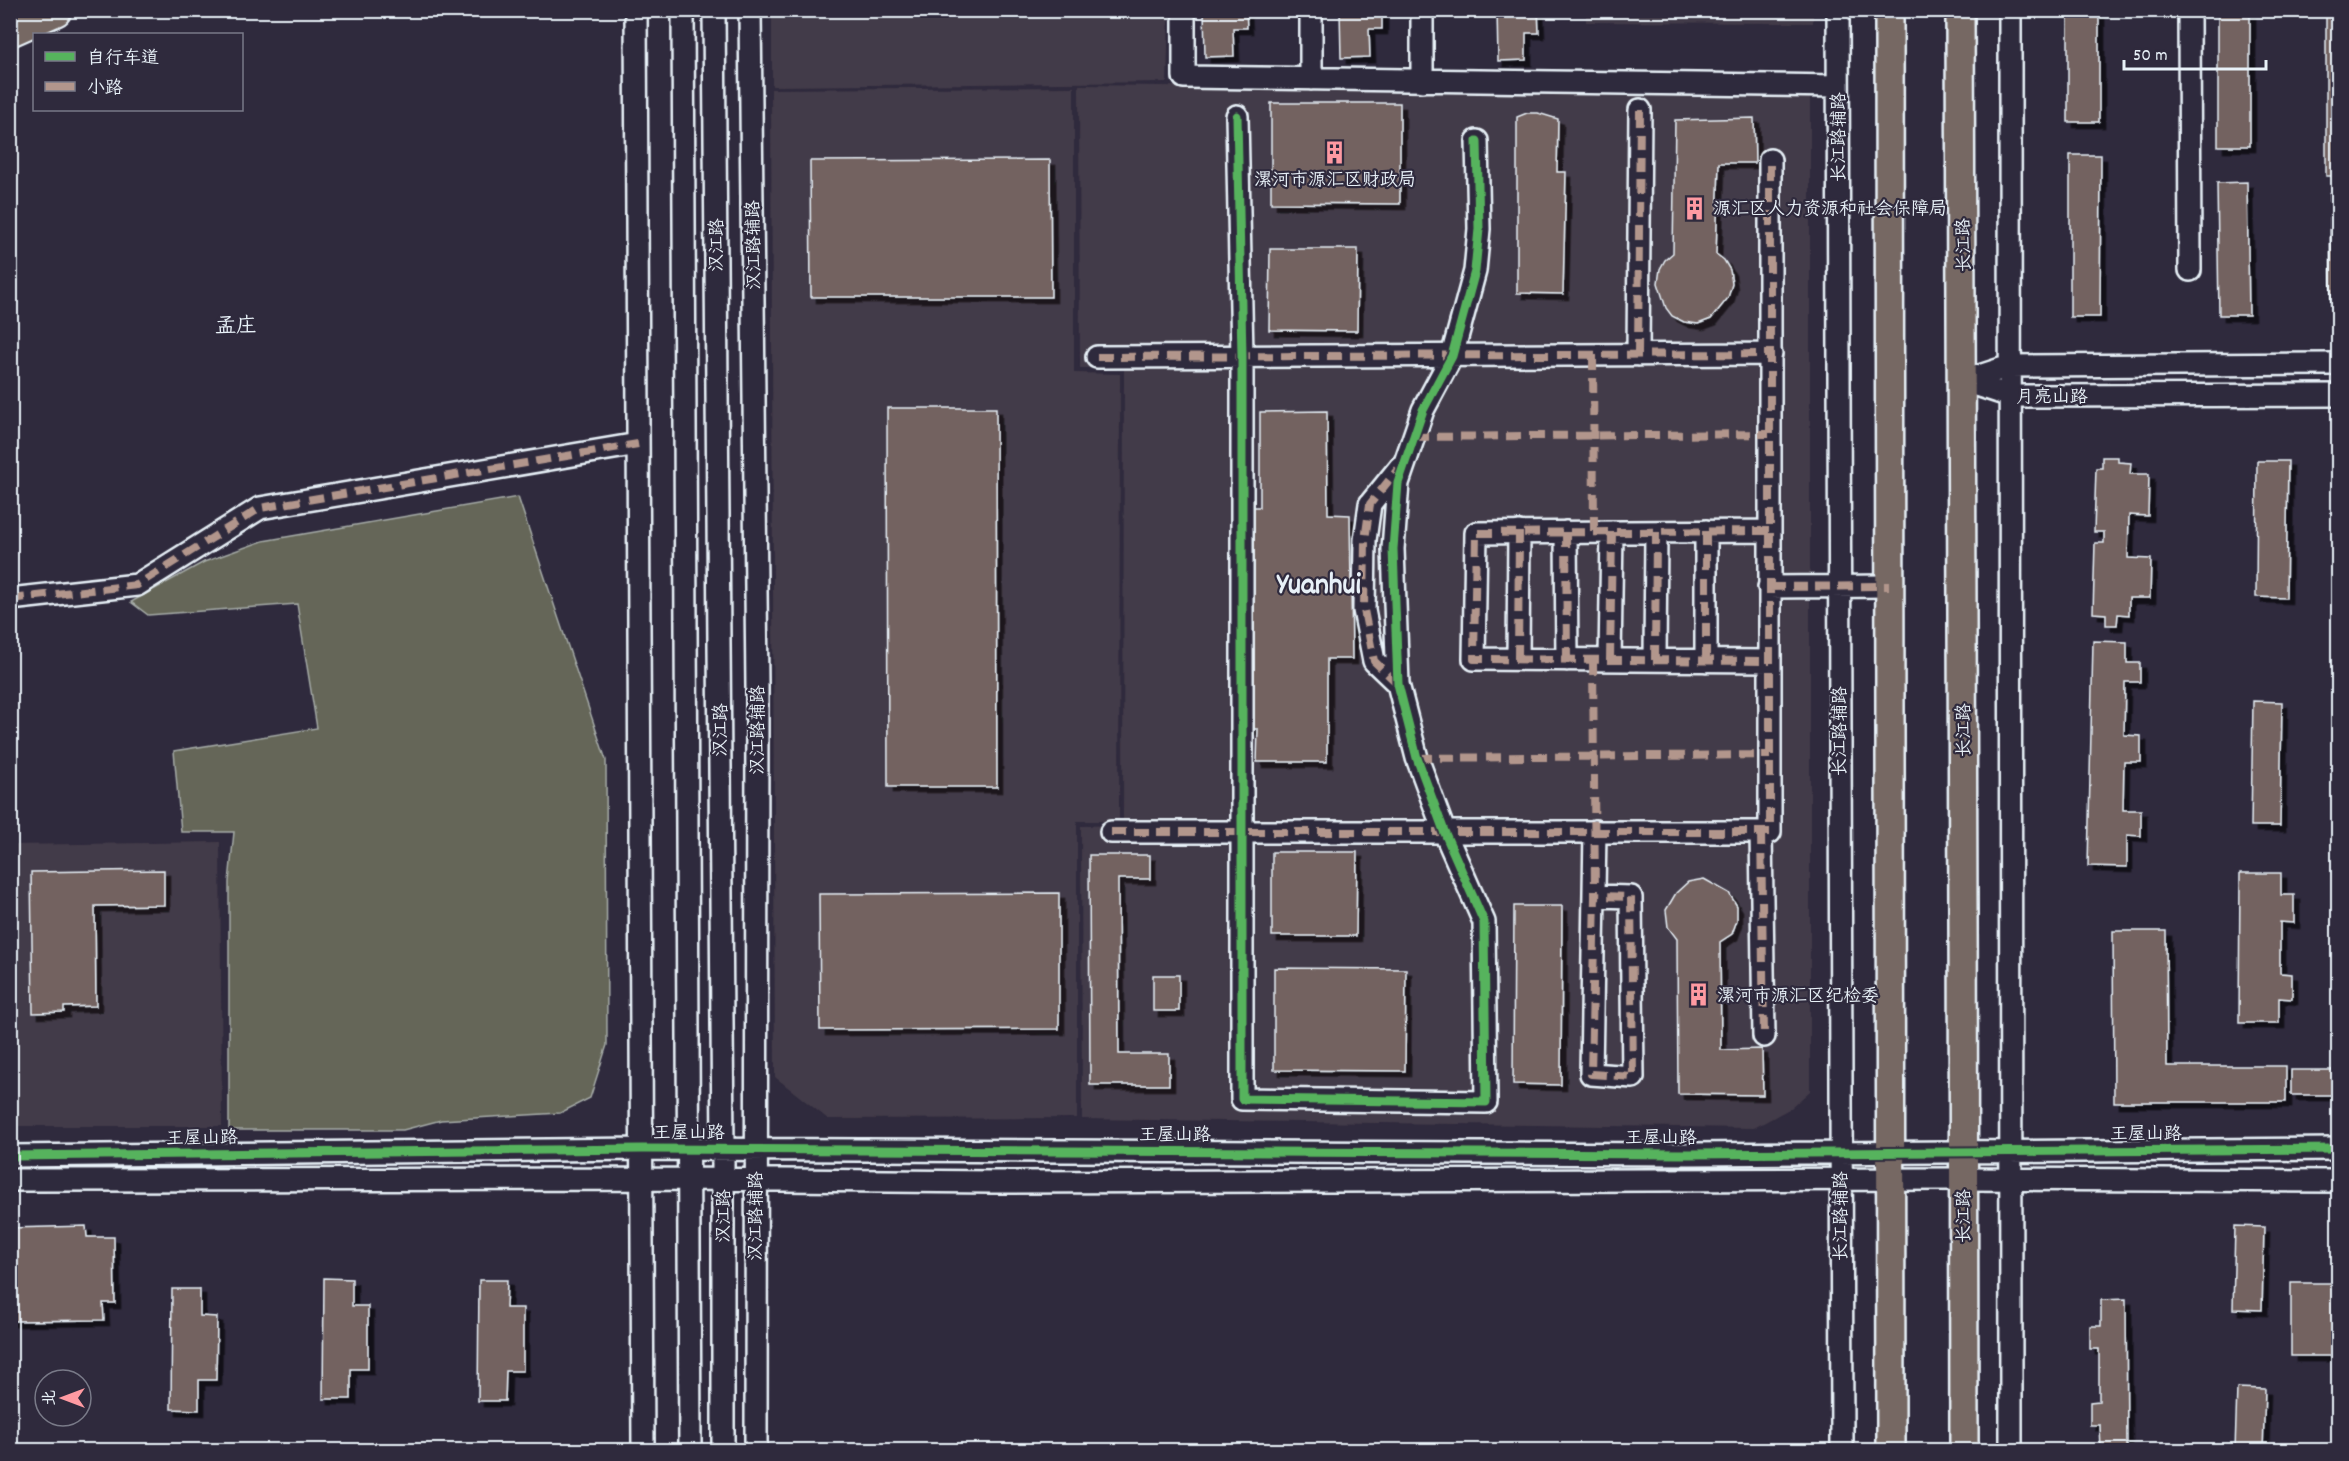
<svg xmlns="http://www.w3.org/2000/svg" width="2349" height="1461" font-family="Dekko,'LXGW WenKai TC',sans-serif">
	<defs>
		<filter id="shadow"><feDropShadow dx="5.5" dy="5.5" stdDeviation="0" flood-color="#0009"/></filter>
	</defs>
	<rect width="100%" height="100%" fill="#2f2a3d"/>
	<filter id="ink" filterUnits="userSpaceOnUse"><feTurbulence type="fractalNoise" baseFrequency=".0167" numOctaves="2"/><feDisplacementMap in="SourceGraphic" scale="12" xChannelSelector="R" yChannelSelector="G"/><feConvolveMatrix kernelMatrix="1 2 1 2 8 2 1 2 1" color-interpolation-filters="sRGB"/></filter>
	<g filter="url(#ink)">
		<path fill="#433b48" d="M772 11H1169L1167 82 772 86Z
			M1586 11H1813V23L1586 22Z
			M1079 85 1810 94V1091L1791 1108 1754 1128 1082 1119 1081 826 1123 825 1124 368H1080Z
			M1074 87V373L1120 374 1119 821H1077V1118L828 1119 775 1077 771 89Z
			M220 842 222 1126H11L10 845Z"/>
		<path fill="#656658" stroke="#a6aca8" stroke-width="1.5" d="M518 497 606 760 607 1045 590 1098 560 1113 441 1120 403 1130H229V882L234 832H181L174 751 317 728 297 604 148 615 131 602 204 562 263 541Z"/>
		<path fill="#736260" stroke="#e8f1f8" stroke-width="1.5" filter="url(#shadow)" d="M1204 10H1246L1247 28H1233L1234 56 1205 57Z
			M1340 10H1382V29H1369L1370 57 1341 58Z
			M1497 10H1538L1539 33H1526V60L1498 61Z
			M2068 10H2099V122H2068Z
			M2218 10H2250V146H2218Z
			M2326 10H2338V176H2326Z
			M1271 103H1400V204L1271 203Z
			M1527 113H1538L1558 119 1557 172H1566L1563 294 1517 293V117Z
			M1754 118 1755 163H1719L1716 254 1724 260 1730 270 1732 284 1728 298 1711 319 1698 324 1684 322 1672 316 1666 308 1658 283 1660 269 1665 260 1673 253 1675 120Z
			M2070 155H2101L2100 317H2070Z
			M1050 160 1051 297H811L810 161Z
			M2247 182 2249 315H2219L2217 183Z
			M2330 193H2338V316H2331Z
			M1270 249H1358L1357 331 1269 330Z
			M887 408H996L997 787H888Z
			M1327 411 1328 514 1350 515 1352 659H1327V762H1257L1258 729H1250L1251 507H1260V412Z
			M2102 457H2118V462L2131 463 2130 474H2149L2148 516 2129 515 2128 558 2151 559 2150 598H2129V615L2118 614 2117 625H2106V614L2093 613 2095 543H2104V532H2094L2096 468H2102Z
			M2257 461H2288L2286 598 2256 597Z
			M2093 641 2127 642V663H2140V682H2125L2124 735 2141 736V762H2124L2123 810H2141V836L2127 835V867L2088 866Z
			M2253 701 2282 702 2280 826H2251Z
			M1272 852H1357L1356 936H1272Z
			M1089 855H1150V879H1118L1119 1054H1169V1085H1090Z
			M164 870V905L95 906 96 1006 64 1007V1012L33 1013 31 872Z
			M2240 873H2281V895H2294V923L2280 922V973L2292 974V999L2279 998V1023H2239Z
			M1704 879 1729 893 1737 906V920L1732 934 1720 942 1721 1050 1762 1049 1763 1095 1678 1094 1677 939 1668 927 1666 910 1676 893 1688 882Z
			M1059 893V1029L820 1030 819 894Z
			M1514 906H1562L1561 1085 1513 1084Z
			M2113 931H2166L2167 1066H2286V1102H2114Z
			M1274 968 1406 969 1405 1071 1274 1070Z
			M1153 975H1179V1011H1153Z
			M2291 1070H2338V1095H2291Z
			M86 1226 87 1237H114L115 1303H103L104 1320 10 1321V1228Z
			M2235 1226 2264 1227 2262 1310 2233 1309Z
			M324 1278 352 1279V1306H368V1369H351V1399H323Z
			M479 1280H507L506 1308H523V1371H506L505 1401H478Z
			M2291 1283H2338V1356H2291Z
			M172 1289H200V1316L217 1317 216 1380H199V1410L171 1409Z
			M2126 1299 2127 1450H2101L2100 1425H2090V1402L2099 1401V1349H2090V1326H2101V1300Z
			M2237 1388 2265 1389 2263 1450H2235Z"/>
		<g fill="none" stroke-linecap="round" stroke-linejoin="round">
			<defs>
				<path id="minor" d="M636 10 643 1450
					M683 10 690 1450
					M714 10 723 1149V1450
					M750 10 757 686 756 1450
					M1184 10V77L1838 86
					M1311 10V79
					M1838 10 1842 1450
					M2010 10 2011 1450
					M2189 10 2190 270
					M1422 81V10
					M1237 116 1242 356V1099L1486 1102 1484 922 1444 831 1417 758 1398 684 1393 549 1398 483 1423 410 1452 356 1475 271 1479 229 1477 141
					M1638 355 1640 110
					M1097 357 1771 354
					M1964 381 2010 366 2338 364
					M1964 381 2010 396 2338 395
					M1706 531V661
					M1769 531 1476 533 1474 659 1770 661
					M1566 532 1567 660
					M1769 587 1889 586
					M10 599 137 585 260 508 638 444
					M1518 659 1519 532
					M1610 660 1612 532
					M1655 660 1656 532
					M1398 684 1374 661 1364 610 1365 540 1370 504 1400 467
					M1595 831 1591 1074 1633 1077 1631 897 1595 896
					M1111 832H1770V160
					M1761 832 1764 1036
					M10 1156 642 1149 1690 1154 2338 1149
					M10 1180 689 1179 992 1182 1963 1179 2338 1181"/>
				<path id="major" d="M1889 10 1891 1450
					M1960 10C1965 491 1962 970 1964 1450"/>
				<path id="highway" d="M10 30 55 10"/>
			</defs>
			<use href="#minor" stroke="#e8f1f8" stroke-width="26"/>
			<use href="#major" stroke="#e8f1f8" stroke-width="32"/>
			<use href="#highway" stroke="#e8f1f8" stroke-width="36"/>
			<use href="#minor" stroke="#2f2a3d" stroke-width="21"/>
			<use href="#major" stroke="#766864" stroke-width="27"/>
			<use href="#highway" stroke="#766864" stroke-width="32"/>
			<path stroke="#b2968c" stroke-width="8" stroke-dasharray="15 8" stroke-linecap="butt" d="M1593 355 1594 532
				M1638 355 1640 110
				M1097 357 1771 354
				M1414 437 1769 434
				M1706 531V661
				M1769 531 1476 533 1474 659 1770 661
				M1566 532 1567 660
				M1769 587 1889 586
				M10 599 137 585 260 508 638 444
				M1518 659 1519 532
				M1593 660 1595 896 1591 1074 1633 1077 1631 897 1595 896
				M1610 660 1612 532
				M1655 660 1656 532
				M1398 684 1374 661 1364 610 1365 540 1370 504 1398 469
				M1417 758 1770 755
				M1111 832H1770V160
				M1761 832 1764 1036"/>
			<defs>
				<path id="cycleway" d="M1237 116 1242 356V1099L1486 1102 1484 922 1444 831 1417 758 1398 684 1393 549 1398 483 1423 410 1452 356 1475 271 1479 229 1477 141
					M10 1156 642 1149 1690 1154 2338 1149"/>
			</defs>
			<use href="#cycleway" stroke="#2f2a3d" stroke-width="13"/>
			<use href="#cycleway" stroke="#56b35d" stroke-width="9"/>
		</g>
	</g>
	<defs>
		<symbol id="building-bare" viewBox="-9 -9 18 18"><path d="M-4-6H4V6H1V3H-1V6H-4ZM-2.5-4.3h1.7v1.8h-1.7ZM.8-4.3h1.7v1.8H.8ZM-2.5-1h1.7V.8h-1.7ZM.8-1h1.7V.8H.8Z" fill="#ff9aa2" stroke="#2f2a3d" stroke-width="2.5" paint-order="stroke"/></symbol>
	</defs>
	<g fill-rule="evenodd">
		<use href="#building-bare" x="1318" y="136" width="33" height="33"/>
		<use href="#building-bare" x="1678" y="192" width="33" height="33"/>
		<use href="#building-bare" x="1682" y="978" width="33" height="33"/>
	</g>
	<g text-anchor="middle" stroke-width="4.5" stroke-linejoin="round" paint-order="stroke">
		<g font-size="18" fill="#e8f1f8" stroke="#2f2a3d">
			<text transform="translate(1838 137) rotate(-90)" y="6">长江路辅路</text>
			<text transform="translate(716 245) rotate(-90)" y="6">汉江路</text>
			<text transform="translate(753 245) rotate(-91)" y="6">汉江路辅路</text>
			<text transform="translate(1963 245) rotate(-91)" y="6">长江路</text>
			<text x="2052" y="402">月亮山路</text>
			<text transform="translate(720 730) rotate(-90)" y="6">汉江路</text>
			<text transform="translate(757 730) rotate(-90)" y="6">汉江路辅路</text>
			<text transform="translate(1963 730) rotate(-90)" y="6">长江路</text>
			<text transform="translate(1839 731) rotate(-90)" y="6">长江路辅路</text>
			<text x="689" y="1138">王屋山路</text>
			<text x="2146" y="1139">王屋山路</text>
			<text x="1175" y="1140">王屋山路</text>
			<text transform="translate(202 1137) rotate(-1)" y="6">王屋山路</text>
			<text x="1661" y="1143">王屋山路</text>
			<text transform="translate(723 1216) rotate(-90)" y="6">汉江路</text>
			<text transform="translate(755 1216) rotate(-90)" y="6">汉江路辅路</text>
			<text transform="translate(1840 1216) rotate(-90)" y="6">长江路辅路</text>
			<text transform="translate(1963 1216) rotate(-90)" y="6">长江路</text>
		</g>
		<g font-size="18" fill="#e8f1f8" stroke="#2f2a3d" text-anchor="start">
			<text x="1335" y="185" text-anchor="middle">漯河市源汇区财政局</text>
			<text x="1713" y="214">源汇区人力资源和社会保障局</text>
			<text x="1717" y="1001">漯河市源汇区纪检委</text>
		</g>
		<g font-size="21" fill="#e8f1f8" stroke="#2f2a3d">
			<text x="236" y="332">孟庄</text>
		</g>
		<g font-size="30" font-weight="bold" fill="#e8f1f8" stroke="#2f2a3d">
			<text x="1319" y="593">Yuanhui</text>
		</g>
	</g>
	<rect width="2349" height="1461" fill="none" stroke="#2f2a3d" stroke-width="36"/>
	<rect x="18" y="18" width="2313" height="1425" fill="none" stroke="#e8f1f8" stroke-width="2" filter="url(#ink)"/>
	<rect x="33" y="33" width="210" height="78" fill="#2f2a3d" stroke="#797a88" stroke-width="1.5"/>
	<rect x="45" y="52" width="30" height="9" fill="#56b35d" stroke="#797a88" stroke-width="1.5"/>
	<text x="87" y="63" font-size="18" fill="#e8f1f8">自行车道</text>
	<rect x="45" y="82" width="30" height="9" fill="#b2968c" stroke="#797a88" stroke-width="1.5"/>
	<text x="87" y="93" font-size="18" fill="#e8f1f8">小路</text>
	<g transform="translate(63 1398) rotate(270)"><circle r="28" fill="#2f2a3d" stroke="#797a88" stroke-width="1.5"/>
	<path d="M0-4.5L10 22L0 15L-10 22Z" fill="#ff9aa2"/>
	<text y="-9" font-size="16" font-weight="bold" text-anchor="middle" fill="#e8f1f8">北</text>
	</g>
	<path d="M2124 60v9h142v-9" fill="none" stroke="#e8f1f8" stroke-width="3"/>
	<text x="2133" y="60" font-size="18" fill="#e8f1f8" stroke="#2f2a3d" stroke-width="4.5" paint-order="stroke">50 m</text>
</svg>
